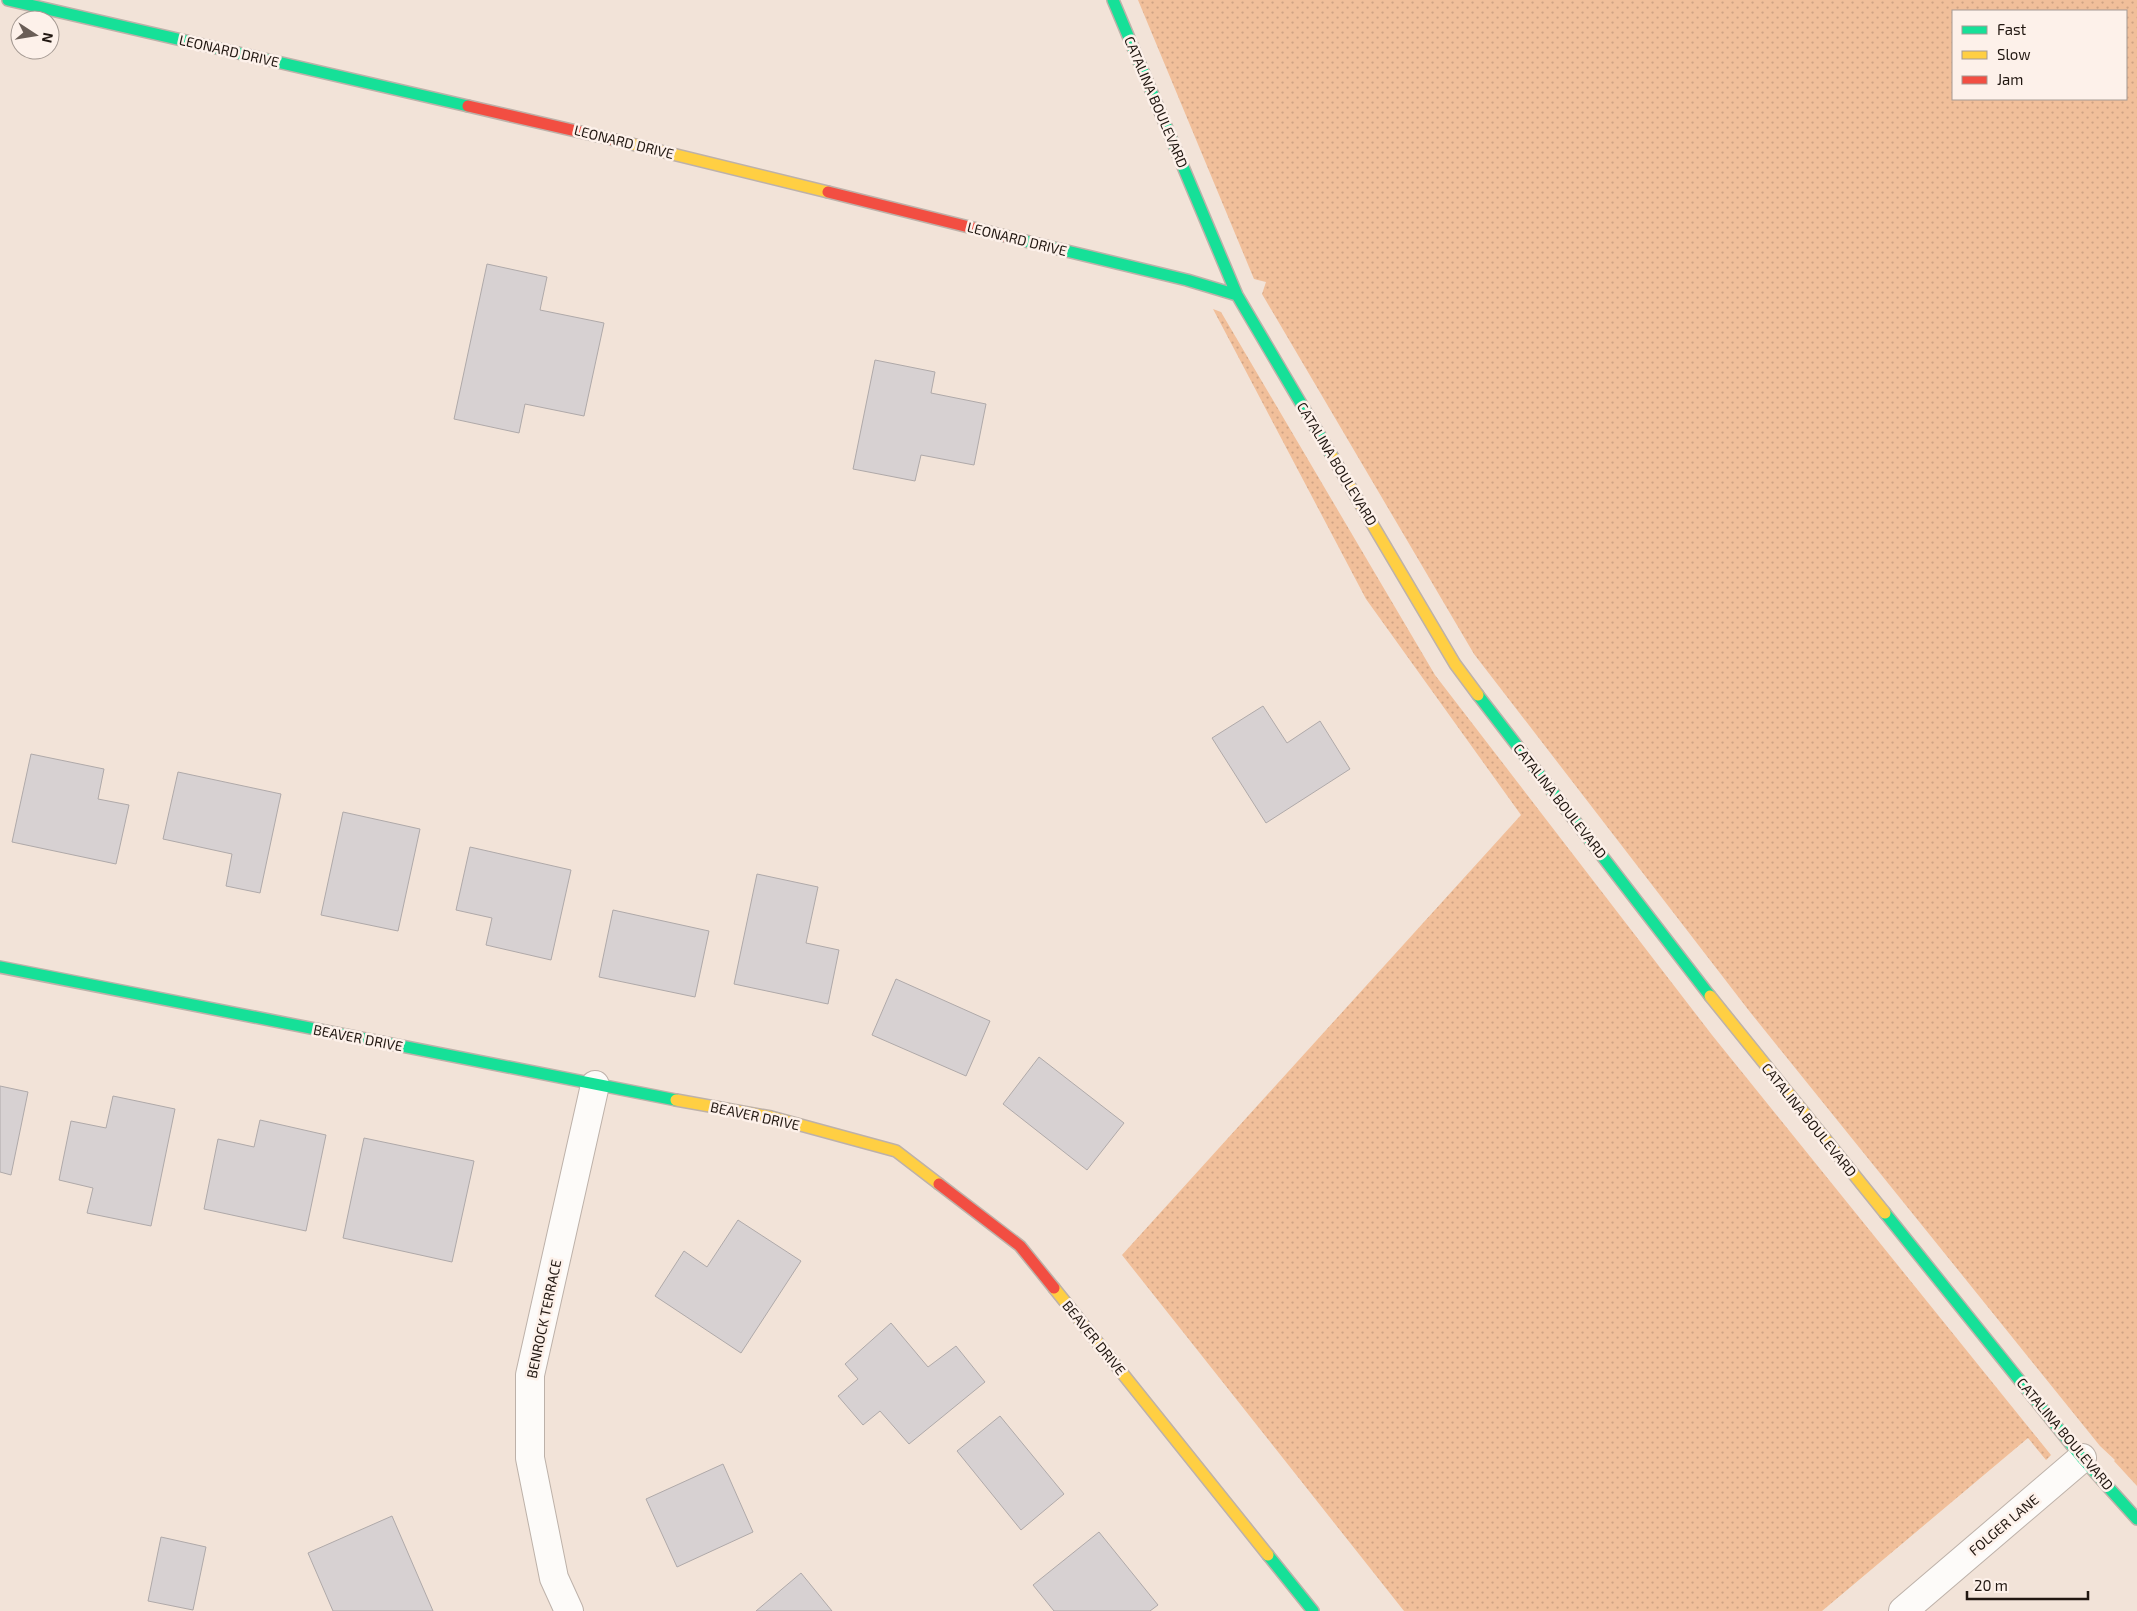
<svg xmlns="http://www.w3.org/2000/svg" width="2137" height="1611" font-family="'Exo 2',sans-serif">
	<defs>
		<pattern id="grass-dots" width="8" height="8" patternUnits="userSpaceOnUse" patternTransform="scale(1.25)"><rect width="8" height="8" fill="#f1bf9a"/><path d="M2 2h.1M6 6h.1" fill="none" stroke="#cea384" stroke-width="1.8" stroke-linecap="round"/></pattern>
	</defs>
	<rect width="100%" height="100%" fill="#f2e3d8"/>
	<path fill="url(#grass-dots)" fill-rule="evenodd" d="M1138 0H2137V1486L2114 1461 2115 1460 2100 1446 1750 1012 1474 654 1262 294 1266 282 1254 279ZM1953 11H2126V99H1953Z
		M1213 309 1221 312 1435 675 1712 1035 2051 1455 2046 1460 2028 1438 1822 1611H1404L1122 1255 1521 815 1366 599Z"/>
	<path fill="#d7d1d2" stroke="#afa9a9" d="M487 264 547 277 540 310 604 323 584 416 525 404 519 433 454 419Z
		M875 360 935 372 931 393 986 404 974 465 921 455 915 481 853 469Z
		M1263 706 1287 743 1320 721 1350 769 1266 823 1212 738Z
		M31 754 104 769 98 799 129 805 116 864 12 842Z
		M178 772 281 794 260 893 226 886 232 854 163 839Z
		M343 812 420 829 398 931 321 915Z
		M470 847 571 870 551 960 486 945 492 918 456 910Z
		M757 874 818 887 806 943 839 950 828 1004 734 984Z
		M613 910 709 931 695 997 599 977Z
		M896 979 990 1021 966 1076 872 1035Z
		M1039 1057 1124 1123 1087 1170 1003 1104Z
		M0 1086 28 1092 11 1175 0 1172Z
		M113 1096 175 1109 151 1226 87 1213 93 1188 59 1180 71 1121 106 1128Z
		M260 1120 326 1135 306 1231 204 1209 218 1139 254 1147Z
		M364 1138 474 1161 452 1262 343 1238Z
		M738 1220 801 1261 741 1353 655 1296 684 1251 707 1267Z
		M891 1323 928 1367 956 1346 985 1382 909 1444 880 1411 863 1425 838 1396 858 1379 845 1364Z
		M1000 1416 1064 1494 1021 1530 957 1451Z
		M723 1464 753 1532 677 1567 646 1499Z
		M392 1516 433 1611H333L308 1553Z
		M1099 1532 1158 1605 1150 1611H1054L1033 1585Z
		M161 1537 206 1547 193 1610 148 1601Z
		M801 1573 832 1611H756Z"/>
	<g fill="none" stroke-linecap="round" stroke-linejoin="round">
		<defs>
			<path id="street" d="M569 1611 554 1578 530 1458V1375L595 1085
				M1903 1611 2082 1458"/>
			<path id="fast" d="M8 0 468 106
				M1113 0 1237 295 1332 456
				M1017 239 1187 280 1237 295
				M1478 695 1710 996
				M0 967 676 1100
				M1885 1213 2082 1458 2137 1519
				M1268 1555 1313 1611"/>
			<path id="slow" d="M615 140 828 192
				M1332 456 1455 664 1478 695
				M1710 996 1885 1213
				M676 1100 771 1117 896 1151 939 1184
				M1054 1288 1268 1555"/>
			<path id="jam" d="M468 106 615 140
				M828 192 1017 239
				M939 1184 1020 1246 1054 1288"/>
		</defs>
		<use href="#street" stroke="#bdb1a9" stroke-width="30"/>
		<use href="#fast" stroke="#bdb1a9" stroke-width="14"/>
		<use href="#slow" stroke="#bdb1a9" stroke-width="14"/>
		<use href="#jam" stroke="#bdb1a9" stroke-width="14"/>
		<use href="#street" stroke="#fdfbf9" stroke-width="28"/>
		<use href="#fast" stroke="#16e098" stroke-width="11"/>
		<use href="#slow" stroke="#ffcf43" stroke-width="11"/>
		<use href="#jam" stroke="#f24e42" stroke-width="11"/>
	</g>
	<g text-anchor="middle" stroke-width="5" stroke-linejoin="round" paint-order="stroke">
		<g font-size="14" fill="#211711" stroke="#fdf1ea">
			<text transform="translate(229 51) rotate(13)" y="5">LEONARD DRIVE</text>
			<text transform="translate(1156 102) rotate(67)" y="5">CATALINA BOULEVARD</text>
			<text transform="translate(624 142) rotate(14)" y="5">LEONARD DRIVE</text>
			<text transform="translate(1017 239) rotate(14)" y="5">LEONARD DRIVE</text>
			<text transform="translate(1337 464) rotate(59)" y="5">CATALINA BOULEVARD</text>
			<text transform="translate(1560 801) rotate(52)" y="5">CATALINA BOULEVARD</text>
			<text transform="translate(358 1038) rotate(11)" y="5">BEAVER DRIVE</text>
			<text transform="translate(755 1116) rotate(12)" y="5">BEAVER DRIVE</text>
			<text transform="translate(1809 1120) rotate(51)" y="5">CATALINA BOULEVARD</text>
			<text transform="translate(544 1319) rotate(-78)" y="5">BENROCK TERRACE</text>
			<text transform="translate(1094 1338) rotate(51)" y="5">BEAVER DRIVE</text>
			<text transform="translate(2065 1434) rotate(50)" y="5">CATALINA BOULEVARD</text>
			<text transform="translate(2004 1525) rotate(-40)" y="5">FOLGER LANE</text>
		</g>
	</g>
	<rect x="1952" y="10" width="175" height="90" fill="#fdf1ea" stroke="#a59a93"/>
	<rect x="1962" y="26" width="25" height="8" fill="#16e098" stroke="#a59a93"/>
	<text x="1997" y="35" font-size="15" fill="#211711">Fast</text>
	<rect x="1962" y="51" width="25" height="8" fill="#ffcf43" stroke="#a59a93"/>
	<text x="1997" y="60" font-size="15" fill="#211711">Slow</text>
	<rect x="1962" y="76" width="25" height="8" fill="#f24e42" stroke="#a59a93"/>
	<text x="1997" y="85" font-size="15" fill="#211711">Jam</text>
	<g transform="translate(35 35) rotate(102)"><circle r="24" fill="#fdf1ea" stroke="#a59a93"/>
	<path d="M0-4L9 19L0 12L-9 19Z" fill="#6a5e57"/>
	<text y="-8" font-size="14" font-weight="bold" text-anchor="middle" fill="#211711">N</text>
	</g>
	<path d="M1967 1591v8h121v-8" fill="none" stroke="#211711" stroke-width="2.5"/>
	<text x="1974" y="1591" font-size="15" fill="#211711" stroke="#fdf1ea" stroke-width="4" paint-order="stroke">20 m</text>
</svg>
